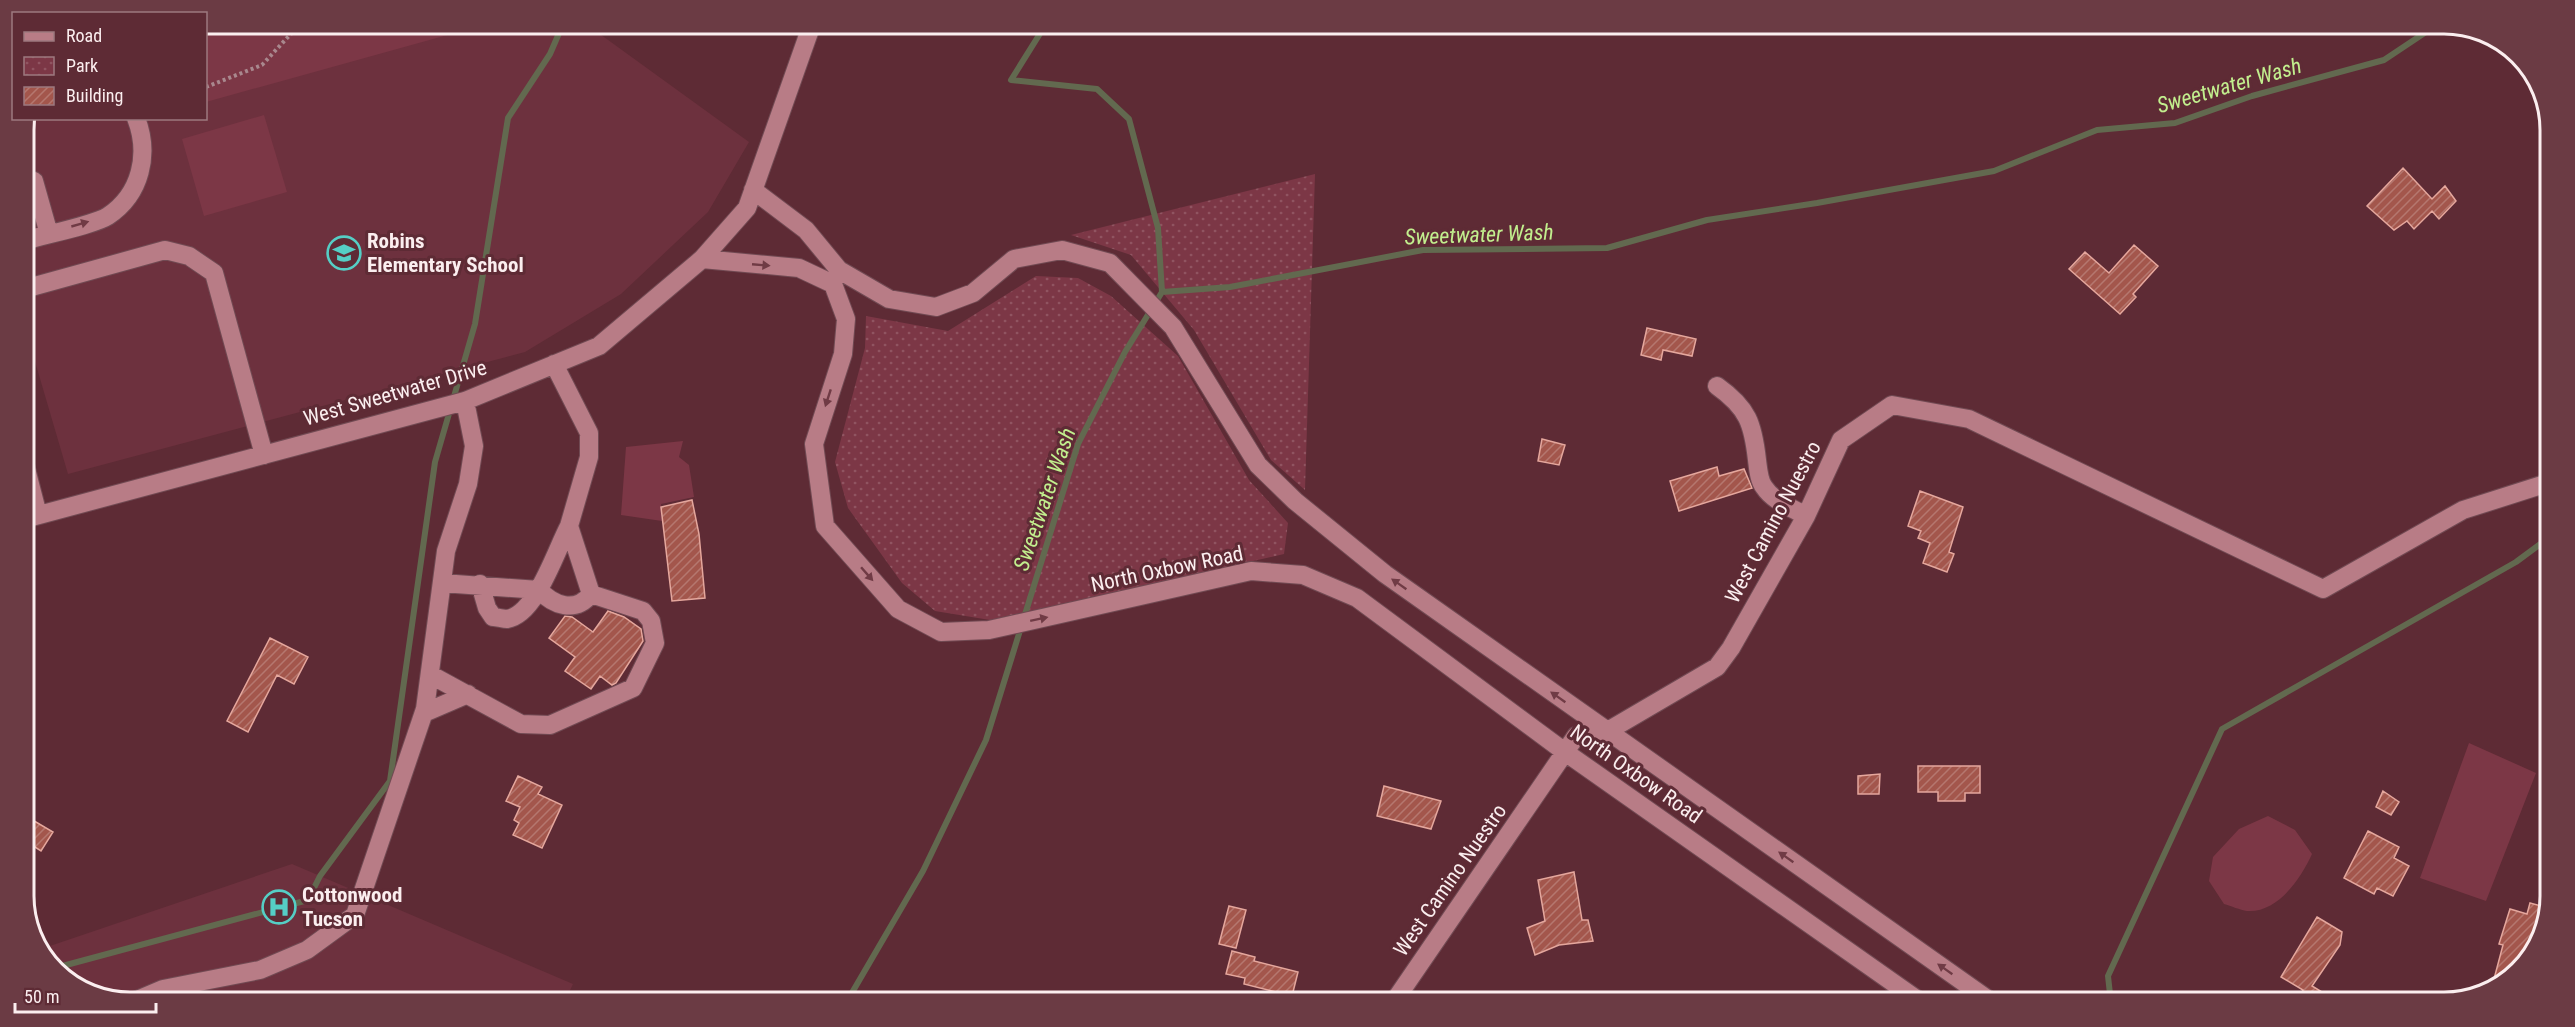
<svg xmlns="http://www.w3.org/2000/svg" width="2575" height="1027" font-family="'Roboto Condensed',sans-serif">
	<defs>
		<pattern id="park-dots" width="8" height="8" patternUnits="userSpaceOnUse" patternTransform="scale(1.5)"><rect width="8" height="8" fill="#7c3746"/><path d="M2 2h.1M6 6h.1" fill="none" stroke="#905461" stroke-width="1.8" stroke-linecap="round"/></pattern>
		<pattern id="building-hatch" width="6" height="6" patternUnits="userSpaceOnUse" patternTransform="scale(1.5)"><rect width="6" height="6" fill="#a3564c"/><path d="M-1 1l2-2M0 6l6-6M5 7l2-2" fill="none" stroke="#b5776f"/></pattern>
	</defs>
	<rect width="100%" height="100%" fill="#5e2b35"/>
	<path fill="#6d313e" d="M206 24H586L749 142 708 212 621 294 525 352 68 474 24 324V124L27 118H206Z
		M292 864 573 984 564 1003H130L90 995 46 961 41 949Z"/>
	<path fill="#7c3746" d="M206 24H487L206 102Z
		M264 115 287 192 204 216 182 139Z
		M683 441 679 457 689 465 694 497 661 504 662 521 621 515 626 447Z
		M2469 743 2536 773 2486 901 2420 878Z
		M2268 816 2295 830 2312 854C2301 878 2278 913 2247 911 2240 910 2231 906 2224 904L2209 881 2213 857 2239 829Z"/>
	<path fill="url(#park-dots)" d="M1315 174 1305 490 1271 460 1194 330 1131 255 1071 235Z
		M1036 276 1078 278 1111 296 1178 356 1249 480 1288 523 1284 554 990 620 935 611 902 583 848 508 835 462 865 348 866 316 948 331Z"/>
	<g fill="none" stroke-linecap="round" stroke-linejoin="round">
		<path stroke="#62694f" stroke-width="6" d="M1046 24 1011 80 1097 89 1129 119 1158 228 1162 292
			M55 968 308 900 320 876 390 781 435 462 475 324 508 118 550 54 563 24
			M846 1003 923 871 986 740 1078 444 1125 352 1162 292 1230 287 1423 250 1607 248 1707 220 1817 203 1994 171 2097 130 2175 123 2252 96 2384 60 2438 24
			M2111 1003 2108 976 2222 729 2516 562 2551 536"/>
	</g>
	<path fill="url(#building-hatch)" stroke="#e5a79d" stroke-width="1.5" d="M2403 168 2432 199 2445 186 2456 201 2439 219 2432 211 2414 229 2407 221 2394 230 2367 206Z
		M2134 245 2158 266 2133 294 2136 297 2120 314 2069 269 2085 252 2109 273Z
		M1647 328 1696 339 1692 356 1663 350 1661 360 1641 355Z
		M1542 439 1565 445 1559 465 1538 461Z
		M1717 467 1719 476 1744 469 1752 488 1679 511 1670 481Z
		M1920 491 1963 507 1949 552 1954 554 1947 572 1923 563 1930 543 1918 538 1921 531 1908 526Z
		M692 500 699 534 705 598 672 601 661 507Z
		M608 611 624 617 641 629 643 641 616 683 612 685 600 676 591 689 565 671 575 657 549 638 565 616 572 617 593 632Z
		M270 638 308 657 294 684 277 675 248 732 227 721Z
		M1918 766H1980V793H1965V801H1938V792H1918Z
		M1880 774 1879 794H1858V776Z
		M518 776 542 787 538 794 562 805 542 848 513 835 519 823 514 820 520 807 506 801Z
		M1384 786 1441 801 1431 829 1377 816Z
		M2383 791 2399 802 2391 815 2376 807Z
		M24 815 53 832 41 851 24 840Z
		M2368 831 2399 847 2394 858 2409 866 2393 896 2377 888 2374 894 2344 878Z
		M1574 872 1582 920H1588L1593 941 1559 945 1535 955 1527 928 1545 921 1538 880Z
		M2530 903 2549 908 2540 941 2506 983 2494 979 2503 945 2499 944 2510 909 2527 914Z
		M1229 906 1246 910 1236 948 1219 944Z
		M2317 917 2342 932 2340 945 2312 986 2340 1003H2307L2298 998 2303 990 2281 977Z
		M1232 951 1255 957 1254 961 1298 972 1292 996 1244 984 1245 978 1226 974Z"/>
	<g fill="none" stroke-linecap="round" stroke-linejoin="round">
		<defs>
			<path id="minor" d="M34 181 49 234
				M753 190 806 230 839 270 889 299 936 307 973 293 1014 259 1062 250 1110 263 1173 327 1258 465 1295 501 1385 574 1993 1003
				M24 241C43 235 94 225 108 216 141 194 150 154 136 118
				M702 259 799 268 833 284 846 319 843 354 814 444 825 526 898 609 941 632 989 630 1251 571 1303 575 1357 598 1565 752 1922 1003
				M24 289 165 250 189 256 214 273 264 455
				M1717 386C1748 408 1753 424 1757 460 1758 468 1759 481 1764 487 1773 501 1792 508 1806 516
				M24 461 38 515
				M24 519 465 401 599 346 702 259 747 208 812 24
				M442 583 539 590C553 605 575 614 591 594L569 526 589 457V433L554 364
				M480 584 487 608 493 617C497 617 503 619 507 619 536 615 556 550 569 526
				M431 675 521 724 550 725 633 688 655 643 651 621 643 611 591 594
				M424 713 468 694
				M130 1003 163 989 260 970 307 950 355 915 425 709 446 551 468 484 474 446 465 401
				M1393 1003 1576 736 1606 732 1717 667 1731 648 1806 516 1841 440 1892 405 1969 419 2323 589 2463 510 2551 482"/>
		</defs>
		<use href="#minor" stroke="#714a53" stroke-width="20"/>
		<path stroke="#a9888e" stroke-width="4" stroke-dasharray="3 3" stroke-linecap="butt" d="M206 87 262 65 300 24"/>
		<use href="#minor" stroke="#b87c86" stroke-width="18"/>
	</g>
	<defs><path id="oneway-solid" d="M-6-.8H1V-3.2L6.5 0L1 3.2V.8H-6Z" transform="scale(1.5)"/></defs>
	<g fill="#703b45">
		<use href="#oneway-solid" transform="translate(80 224) rotate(-16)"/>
		<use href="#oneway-solid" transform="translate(761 265) rotate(5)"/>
		<use href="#oneway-solid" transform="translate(828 398) rotate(108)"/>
		<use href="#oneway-solid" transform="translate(867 574) rotate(49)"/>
		<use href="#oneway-solid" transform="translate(1399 584) rotate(-145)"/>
		<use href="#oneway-solid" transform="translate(1039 619) rotate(-12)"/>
		<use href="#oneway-solid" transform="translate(1558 697) rotate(-145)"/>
		<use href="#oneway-solid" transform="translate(1786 857) rotate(-145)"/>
		<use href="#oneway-solid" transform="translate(1945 969) rotate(-145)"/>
	</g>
	<defs>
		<symbol id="school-ring" viewBox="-11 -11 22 22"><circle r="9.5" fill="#5e2b35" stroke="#55cec5" stroke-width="1.5"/><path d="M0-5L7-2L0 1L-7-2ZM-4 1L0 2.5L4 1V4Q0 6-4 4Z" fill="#55cec5"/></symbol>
		<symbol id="hospital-ring" viewBox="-11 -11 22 22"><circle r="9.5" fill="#5e2b35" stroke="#55cec5" stroke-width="1.5"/><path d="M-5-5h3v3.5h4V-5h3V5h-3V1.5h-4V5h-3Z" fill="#55cec5"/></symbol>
	</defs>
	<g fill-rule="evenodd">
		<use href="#school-ring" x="325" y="234" width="38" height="38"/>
		<use href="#hospital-ring" x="260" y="888" width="38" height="38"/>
	</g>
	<g text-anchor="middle" stroke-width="6" stroke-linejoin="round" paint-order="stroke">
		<g font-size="21" font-weight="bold" fill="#fbeeef" stroke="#5e2b35" text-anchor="start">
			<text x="367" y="248">Robins<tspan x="367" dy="24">Elementary School</tspan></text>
			<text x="302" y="902">Cottonwood<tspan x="302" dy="24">Tucson</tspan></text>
		</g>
		<g font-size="21" fill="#fbeeef" stroke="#5e2b35">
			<text transform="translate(395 393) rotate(-16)" y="7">West Sweetwater Drive</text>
			<text transform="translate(1773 522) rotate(-62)" y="7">West Camino Nuestro</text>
			<text transform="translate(1167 569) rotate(-12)" y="7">North Oxbow Road</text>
			<text transform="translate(1636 774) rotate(35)" y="7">North Oxbow Road</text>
			<text transform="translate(1450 880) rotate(-55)" y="7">West Camino Nuestro</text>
		</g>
		<g font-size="22" font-style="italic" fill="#c2ef8e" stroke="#5e2b35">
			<text transform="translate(2229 85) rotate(-16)" y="8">Sweetwater Wash</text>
			<text transform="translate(1479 234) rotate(-2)" y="8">Sweetwater Wash</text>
			<text transform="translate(1044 499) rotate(-71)" y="8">Sweetwater Wash</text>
		</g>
	</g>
	<path d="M0 0H2575V1027H0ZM130 34H2444A96 96 0 0 1 2540 130V896A96 96 0 0 1 2444 992H130A96 96 0 0 1 34 896V130A96 96 0 0 1 130 34Z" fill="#6b3b44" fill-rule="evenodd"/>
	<path fill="none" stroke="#fbeeef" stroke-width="3" d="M130 34H2444A96 96 0 0 1 2540 130V896A96 96 0 0 1 2444 992H130A96 96 0 0 1 34 896V130A96 96 0 0 1 130 34Z"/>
	<rect x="12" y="12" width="195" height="108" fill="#5e2b35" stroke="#9d797f" stroke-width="1.5"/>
	<rect x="24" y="32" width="30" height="9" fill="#b87c86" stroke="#9d797f" stroke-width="1.5"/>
	<text x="66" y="42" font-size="18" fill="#fbeeef">Road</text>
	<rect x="24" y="57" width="30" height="18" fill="url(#park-dots)" stroke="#9d797f" stroke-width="1.5"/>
	<text x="66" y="72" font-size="18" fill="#fbeeef">Park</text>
	<rect x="24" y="87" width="30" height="18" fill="url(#building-hatch)" stroke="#9d797f" stroke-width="1.5"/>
	<text x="66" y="102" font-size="18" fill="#fbeeef">Building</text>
	<path d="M15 1003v9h141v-9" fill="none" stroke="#fbeeef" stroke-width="3"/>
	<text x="24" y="1003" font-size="18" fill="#fbeeef" stroke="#5e2b35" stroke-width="4.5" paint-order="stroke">50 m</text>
</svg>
